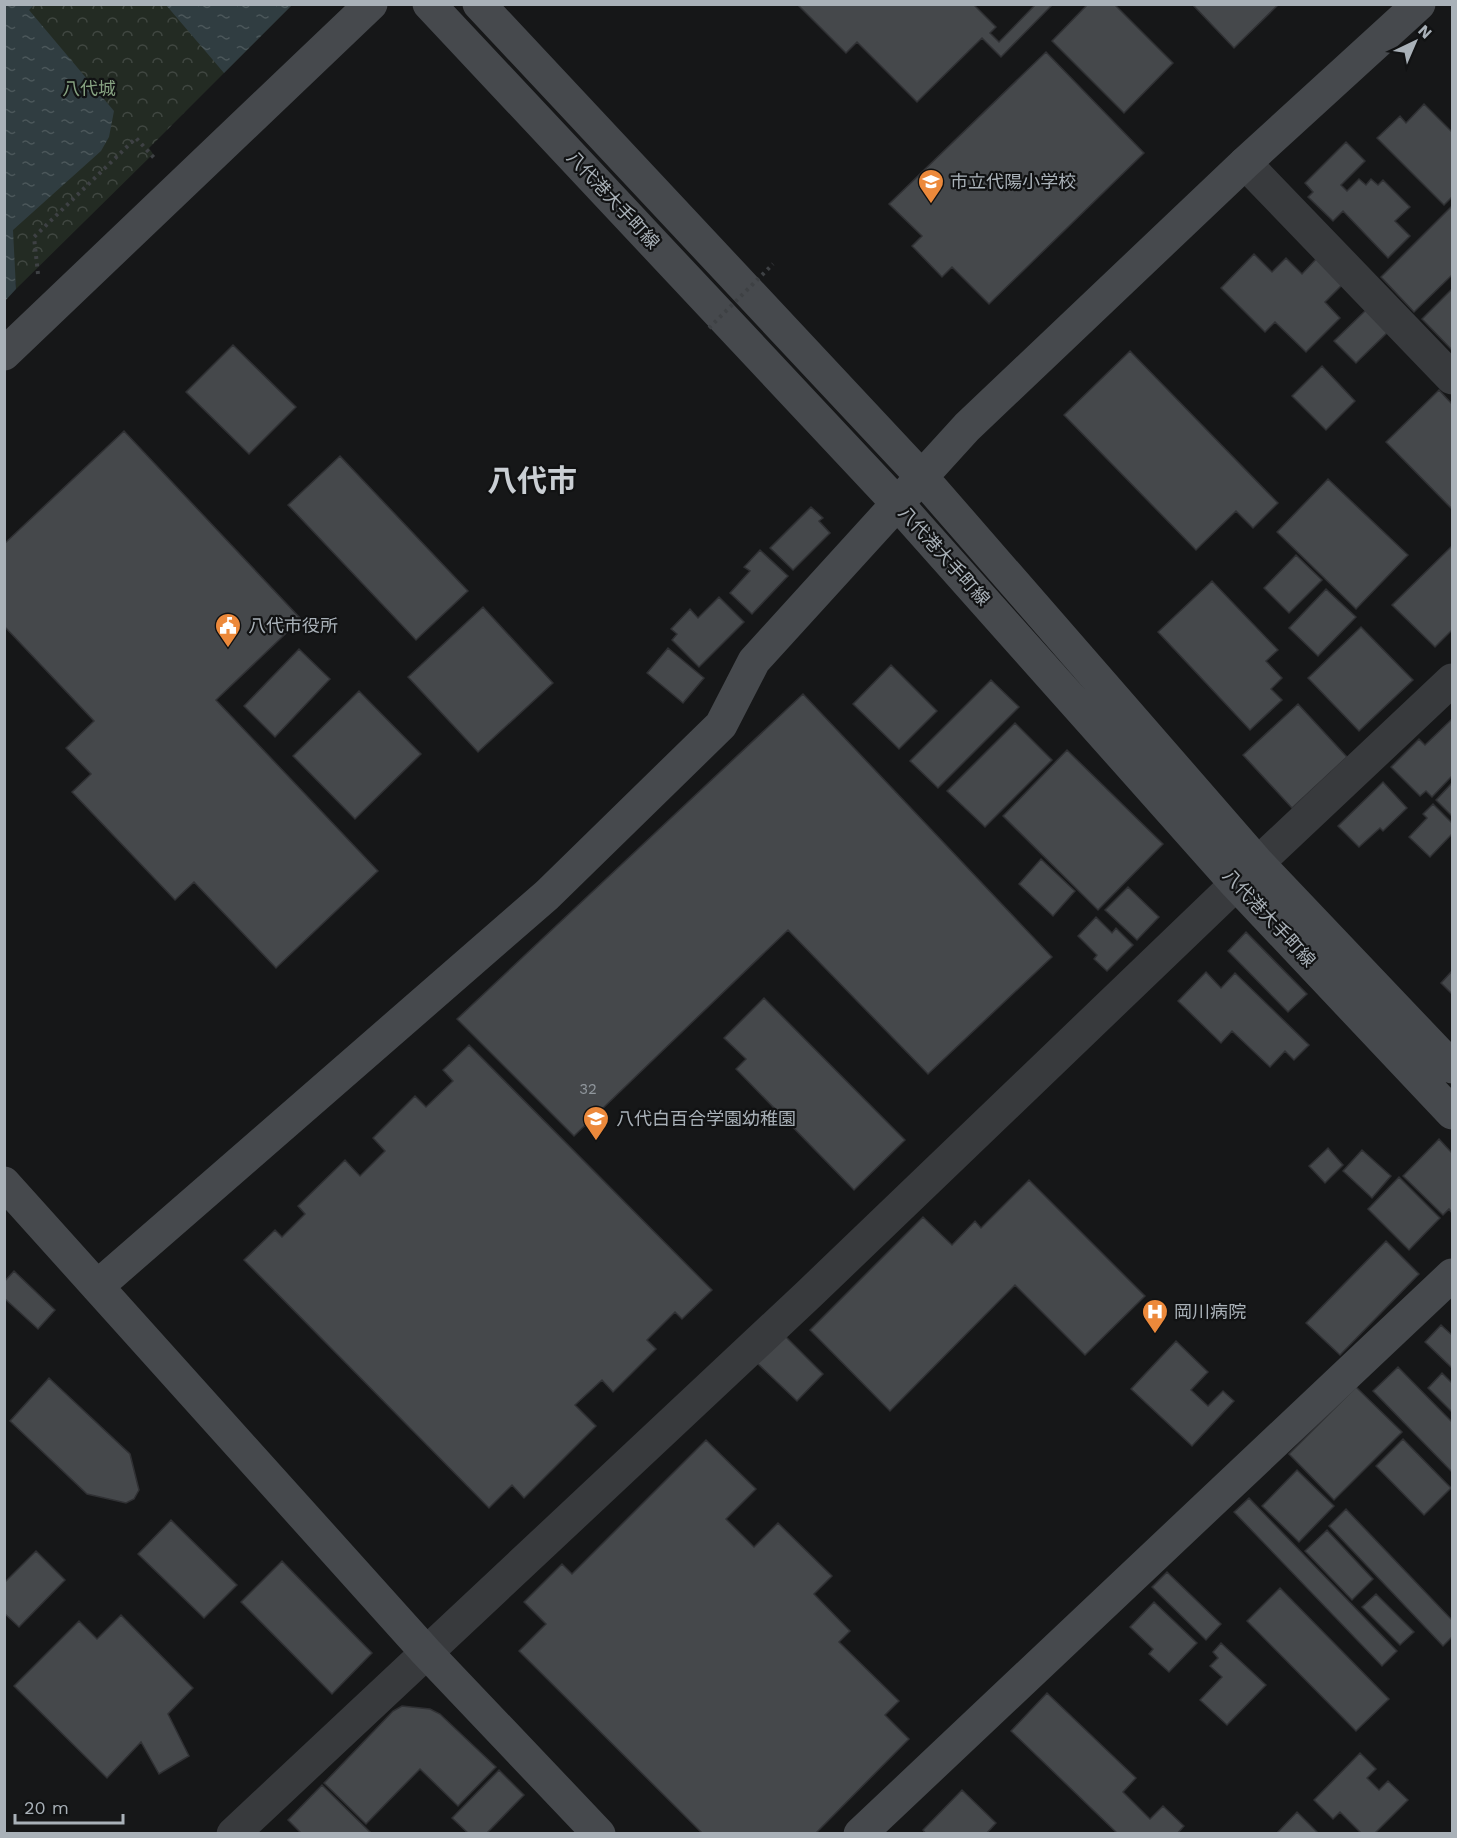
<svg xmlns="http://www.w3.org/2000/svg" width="1457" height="1838" font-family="'Work Sans','Noto Sans JP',sans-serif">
	<defs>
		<pattern id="park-crowns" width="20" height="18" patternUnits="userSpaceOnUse" patternTransform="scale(1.5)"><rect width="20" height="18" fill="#232b23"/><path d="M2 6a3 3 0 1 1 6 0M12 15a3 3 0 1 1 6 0" fill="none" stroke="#404741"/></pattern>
		<pattern id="water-ripples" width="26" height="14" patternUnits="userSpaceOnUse" patternTransform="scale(1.5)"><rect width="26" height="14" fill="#303d41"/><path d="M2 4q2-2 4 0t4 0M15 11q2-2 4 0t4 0" fill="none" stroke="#4b575a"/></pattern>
	</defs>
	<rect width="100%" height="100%" fill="#161718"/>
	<path fill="url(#park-crowns)" d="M5 5H292L149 148 153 154 16 289V282L5 292Z"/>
	<path fill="url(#water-ripples)" d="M5 4 34 5 29 10 114 111 109 137 101 151 13 230 16 289 5 301Z
		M166 5H292L224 73Z"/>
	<path fill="#45484b" stroke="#303134" stroke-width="1.5" d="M797 4H973L996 27 990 33 999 42 1036 4H1053L1001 57 982 38 917 102 857 42 846 53Z
		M1088 4H1114L1173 63 1124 113 1052 41Z
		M1192 4H1279L1234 48Z
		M1046 52 1144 153 989 304 952 267 942 277 912 246 922 236 889 204Z
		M1424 104 1452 132V197L1444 205 1377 138 1400 116 1406 123Z
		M1346 142 1365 161 1341 185 1347 191 1359 179 1366 185 1371 179 1378 185 1383 180 1410 207 1395 221 1410 236 1388 258 1343 211 1333 221 1308 197 1313 192 1305 183Z
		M1452 206V275L1414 312 1381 277Z
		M1254 254 1272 272 1286 258 1302 274 1317 258 1343 284 1325 302 1340 318 1306 352 1275 322 1265 332 1221 288Z
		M1452 289V350L1422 319Z
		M1367 309 1389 331 1356 363 1334 341Z
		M233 345 296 407 249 454 186 392Z
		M1130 351 1278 503 1253 528 1236 511 1196 550 1064 415Z
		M1322 366 1355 401 1326 430 1292 396Z
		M1439 390 1452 404V509L1386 442Z
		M124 431 301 619 216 700 378 871 276 968 194 882 175 900 72 792 91 774 66 748 94 721 4 626V544Z
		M340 456 468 591 416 640 288 505Z
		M1328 479 1408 555 1356 609 1277 532Z
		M811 507 823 518 819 521 830 533 793 570 770 548Z
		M1452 546V630L1435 647 1392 605Z
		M760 550 788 576 752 614 730 593 750 571 744 567Z
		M1296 555 1322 580 1289 613 1264 588Z
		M1212 581 1278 650 1266 661 1282 678 1271 689 1282 700 1250 730 1158 632Z
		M1326 589 1356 617 1318 656 1289 628Z
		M719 597 744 622 699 667 672 640 677 634 671 629 690 609 698 618Z
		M483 607 553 683 478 752 408 677Z
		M1361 627 1413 680 1359 731 1308 678Z
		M668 648 704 678 683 703 647 673Z
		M299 649 330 679 275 737 244 706Z
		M891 665 937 711 899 749 853 704Z
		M991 680 1019 707 938 788 910 761Z
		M359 691 421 754 355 819 293 756Z
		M803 694 1052 957 928 1074 788 930 574 1136 457 1019Z
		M1298 704 1347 757 1292 808 1243 755Z
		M1452 719V776L1432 797 1426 791 1420 796 1391 767 1419 739 1425 745Z
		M1015 723 1052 760 985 827 947 791Z
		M1067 750 1163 844 1098 910 1003 816Z
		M1383 782 1407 808 1383 831 1380 828 1359 847 1338 826Z
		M1452 783V816L1436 800Z
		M1433 804 1452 823V834L1430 857 1409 837 1427 818 1423 814Z
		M1041 859 1075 891 1053 916 1019 884Z
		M1128 887 1159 917 1137 940 1105 910Z
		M1096 917 1112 933 1116 928 1133 945 1107 971 1094 959 1097 955 1078 936Z
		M1246 932 1307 994 1288 1012 1228 951Z
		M1452 971V994L1441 983Z
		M1206 972 1221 988 1235 973 1309 1045 1294 1060 1285 1051 1270 1067 1232 1031 1221 1043 1178 1001Z
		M764 998 905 1140 854 1190 736 1069 746 1059 724 1038Z
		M469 1045 712 1290 682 1319 675 1312 647 1340 656 1349 613 1392 602 1380 575 1405 596 1426 524 1498 512 1485 489 1508 244 1260 275 1230 282 1237 305 1214 298 1206 345 1160 360 1176 385 1151 373 1138 415 1096 426 1107 453 1081 443 1070Z
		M1439 1139 1452 1153V1213L1449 1209 1443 1215 1403 1176Z
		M1328 1148 1343 1165 1325 1183 1309 1166Z
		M1362 1150 1391 1176 1372 1198 1343 1171Z
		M1399 1177 1440 1218 1409 1250 1368 1209Z
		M1029 1180 1145 1296 1085 1355 1015 1285 890 1411 810 1330 923 1217 952 1245 975 1221 981 1228Z
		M1386 1241 1419 1274 1340 1355 1306 1323Z
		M14 1271 55 1310 38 1329 4 1298V1282Z
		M1441 1325 1452 1335V1368L1425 1342Z
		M784 1335 823 1374 797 1401 757 1363Z
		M1176 1341 1208 1372 1191 1390 1208 1406 1223 1391 1234 1401 1192 1446 1131 1389Z
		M1398 1367 1452 1422V1472L1373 1391Z
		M1442 1373 1452 1383V1412L1428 1388Z
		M49 1378 130 1454 139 1490 134 1499 126 1503 87 1494 10 1421Z
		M1356 1387 1402 1432 1334 1500 1289 1454Z
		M1403 1439 1451 1488 1424 1515 1376 1466Z
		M706 1440 756 1489 726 1519 754 1547 778 1523 832 1576 814 1594 850 1631 839 1642 899 1701 885 1715 909 1739 815 1834H703L519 1651 546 1624 524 1602 562 1564 572 1574Z
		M1297 1470 1334 1506 1299 1542 1262 1506Z
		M1249 1498 1397 1651 1382 1666 1234 1512Z
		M1346 1509 1452 1620V1637L1443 1646 1329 1526Z
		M171 1520 237 1585 204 1618 138 1554Z
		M1327 1530 1373 1579 1352 1600 1305 1551Z
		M36 1551 65 1580 19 1627 4 1613V1583Z
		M282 1561 372 1653 332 1694 241 1602Z
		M1167 1572 1221 1624 1206 1640 1152 1587Z
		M1280 1588 1389 1699 1356 1731 1247 1621Z
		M1376 1594 1414 1632 1400 1645 1362 1607Z
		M1154 1602 1197 1643 1169 1672 1149 1654 1153 1649 1130 1627Z
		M121 1615 193 1688 168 1714 189 1756 159 1774 141 1742 107 1778 14 1686 79 1621 97 1639Z
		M1221 1643 1266 1685 1227 1725 1200 1700 1222 1677 1210 1666 1218 1658 1213 1652Z
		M1047 1693 1136 1778 1123 1792 1150 1819 1163 1806 1184 1826 1177 1834H1118L1011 1731Z
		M402 1706 430 1709 440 1714 496 1767 458 1806 420 1769 366 1824 324 1783 393 1711Z
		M1360 1753 1376 1769 1367 1778 1379 1790 1388 1781 1408 1800 1374 1834H1362L1340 1812 1333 1819 1314 1800Z
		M499 1770 524 1795 486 1834H469L452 1818Z
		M322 1785 372 1834H302L288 1820Z
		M962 1790 996 1823 986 1834H926L923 1830Z
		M1297 1812 1319 1834H1276Z"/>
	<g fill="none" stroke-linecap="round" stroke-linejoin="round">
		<path stroke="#3e4144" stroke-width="4" stroke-dasharray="3 4.5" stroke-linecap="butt" d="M38 274 34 237 136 138 156 160"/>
		<path stroke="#383a3d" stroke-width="33" d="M1245 163 1452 378
			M233 1834 809 1294 1258 863 1452 680"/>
		<path stroke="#46494d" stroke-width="33" d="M429 4 896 502 1236 884 1452 1113
			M479 4 920 475 1258 863 1452 1067
			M4 354 371 4
			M4 1183 426 1652 599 1834
			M99 1285 547 895 721 725 754 661 967 427 1245 163 1419 4
			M860 1834 1452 1275"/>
		<path stroke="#3e4144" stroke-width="4" stroke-dasharray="3 4.5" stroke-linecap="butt" d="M709 328 773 264"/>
	</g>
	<defs>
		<symbol id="school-pin" viewBox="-11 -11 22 30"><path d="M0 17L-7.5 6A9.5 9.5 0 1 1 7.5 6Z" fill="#ec893b" stroke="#111213"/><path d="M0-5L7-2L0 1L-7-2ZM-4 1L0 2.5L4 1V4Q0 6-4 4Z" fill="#fff"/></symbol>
		<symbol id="civic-pin" viewBox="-11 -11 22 30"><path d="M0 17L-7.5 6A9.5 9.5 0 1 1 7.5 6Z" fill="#ec893b" stroke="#111213"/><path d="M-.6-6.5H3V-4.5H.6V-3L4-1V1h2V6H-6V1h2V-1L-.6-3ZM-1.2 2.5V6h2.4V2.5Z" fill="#fff"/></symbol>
		<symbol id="hospital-pin" viewBox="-11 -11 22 30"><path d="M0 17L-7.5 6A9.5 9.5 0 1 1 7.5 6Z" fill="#ec893b" stroke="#111213"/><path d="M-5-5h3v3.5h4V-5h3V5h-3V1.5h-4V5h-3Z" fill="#fff"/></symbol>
	</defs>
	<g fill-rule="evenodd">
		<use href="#school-pin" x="916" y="167" width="30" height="40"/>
		<use href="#civic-pin" x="213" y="611" width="30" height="40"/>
		<use href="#school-pin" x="581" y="1104" width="30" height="40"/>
		<use href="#hospital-pin" x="1140" y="1297" width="30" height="40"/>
	</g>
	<g text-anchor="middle" stroke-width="4.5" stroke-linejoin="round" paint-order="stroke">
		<g font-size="15" fill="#90979d">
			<text x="588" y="1094">32</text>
		</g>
		<g font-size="18" fill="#86a281" stroke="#111213">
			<text x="89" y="95">八代城</text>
		</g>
		<g font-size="18" fill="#a9b1b8" stroke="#111213" text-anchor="start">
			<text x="950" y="188">市立代陽小学校</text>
			<text x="248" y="632">八代市役所</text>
			<text x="616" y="1125">八代白百合学園幼稚園</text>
			<text x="1174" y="1318">岡川病院</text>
		</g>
		<g font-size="18" fill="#a9b1b8" stroke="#111213">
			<text transform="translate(613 200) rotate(47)" y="6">八代港大手町線</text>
			<text transform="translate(944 556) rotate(48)" y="6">八代港大手町線</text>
			<text transform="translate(1269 918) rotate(47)" y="6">八代港大手町線</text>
		</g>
		<g font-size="30" font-weight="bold" fill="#cacfd4" stroke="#111213">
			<text x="532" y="491">八代市</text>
		</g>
	</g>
	<rect width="1457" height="1838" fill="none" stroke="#a9b1b8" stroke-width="12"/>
	<g transform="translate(1415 42) rotate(44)" stroke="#111213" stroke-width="4.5" paint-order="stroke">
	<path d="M0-4.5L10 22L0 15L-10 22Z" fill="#a9b1b8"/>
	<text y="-9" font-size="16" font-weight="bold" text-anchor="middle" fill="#a9b1b8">N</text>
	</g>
	<path d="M15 1814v9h108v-9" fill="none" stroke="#a9b1b8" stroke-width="3"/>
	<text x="24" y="1814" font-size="18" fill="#a9b1b8" stroke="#111213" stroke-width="4.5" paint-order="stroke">20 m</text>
</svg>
